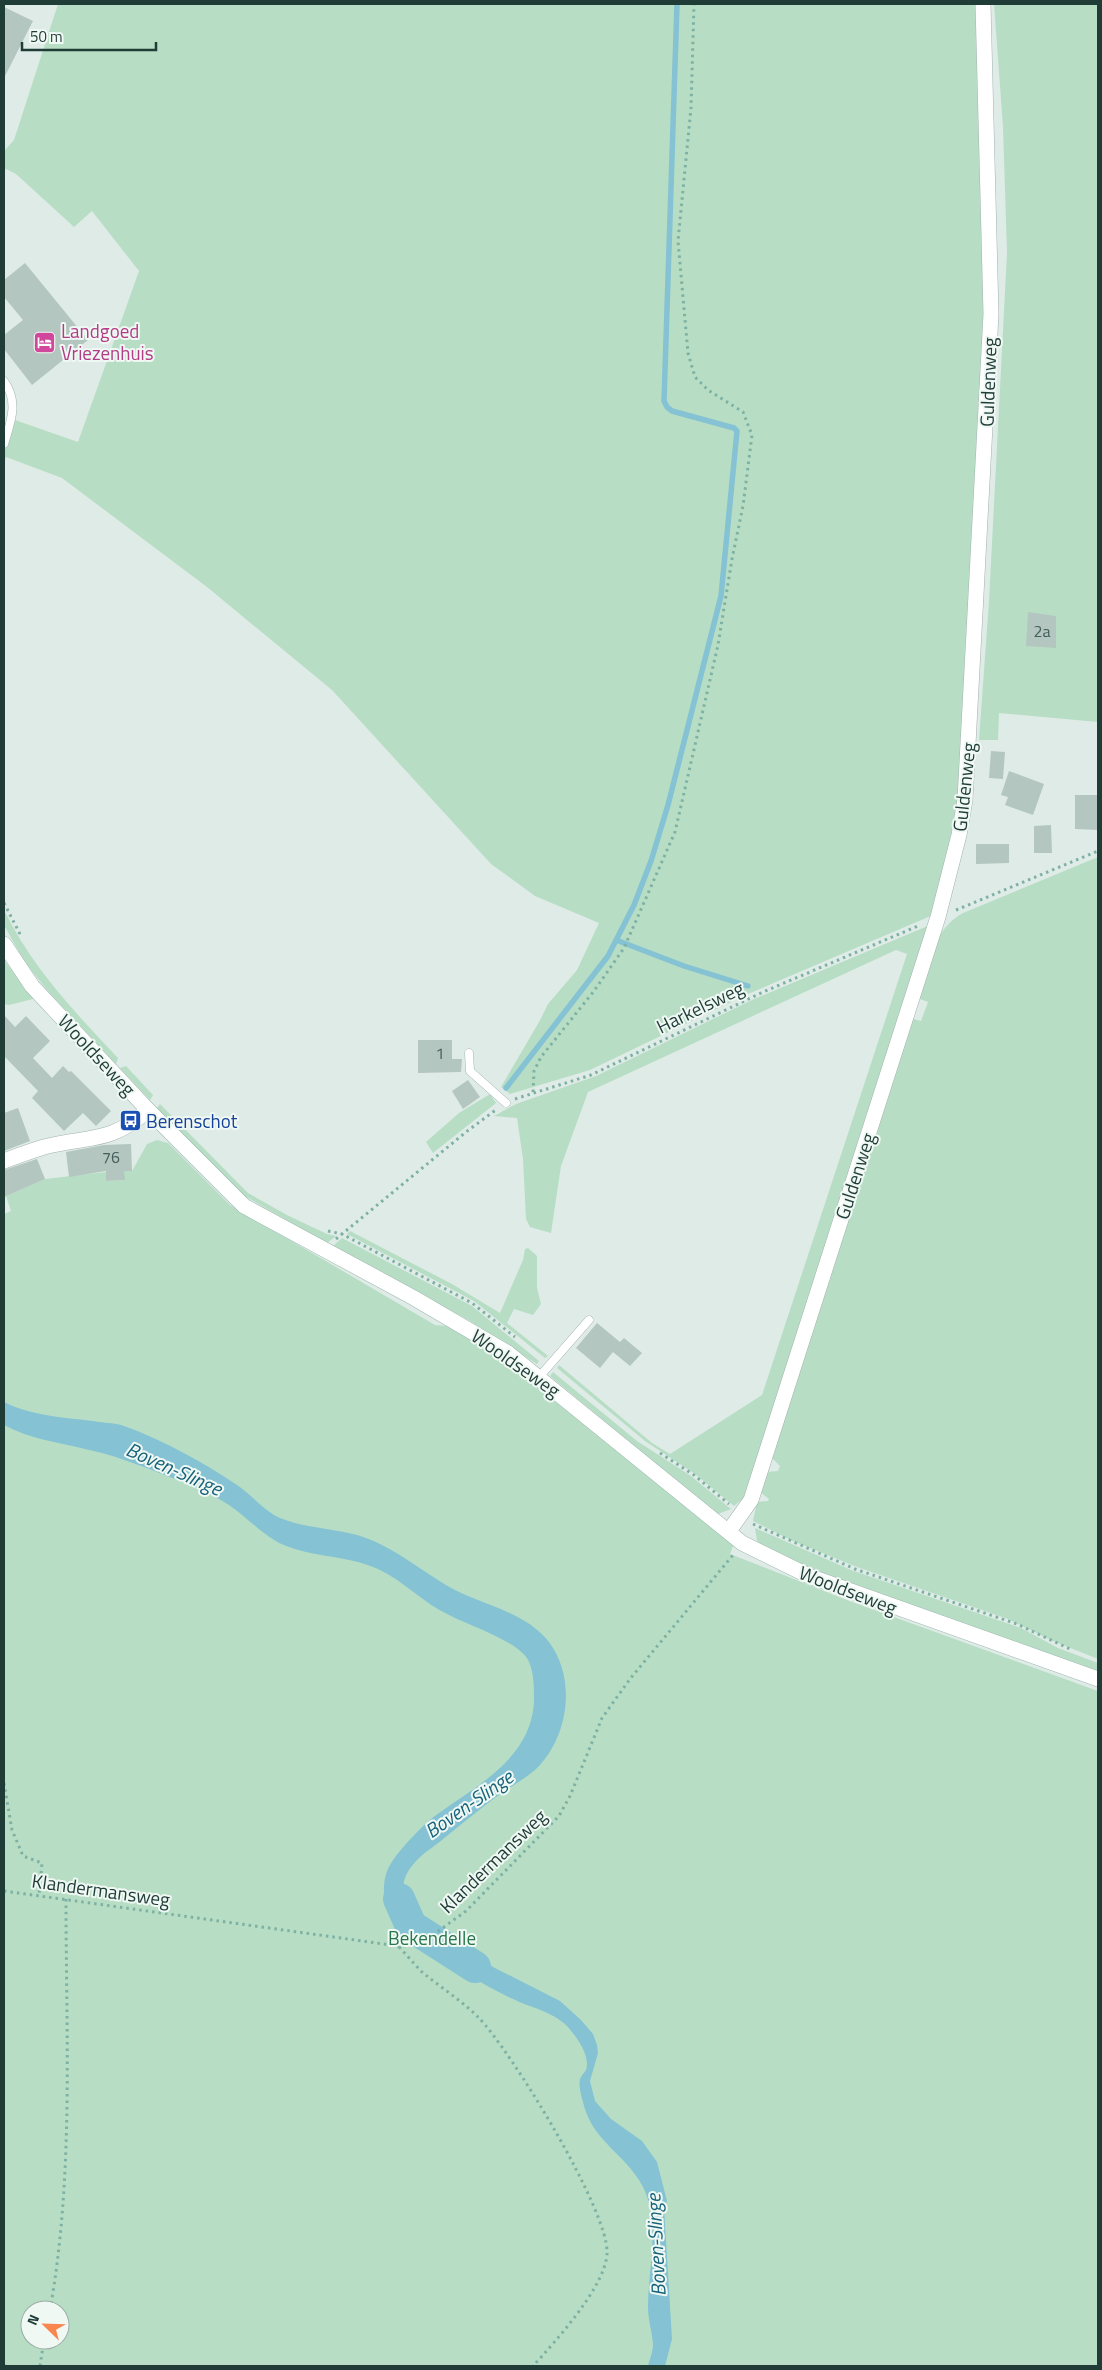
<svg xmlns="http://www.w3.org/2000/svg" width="1102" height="2370" font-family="'Titillium Web',sans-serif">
	<rect width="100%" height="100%" fill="#dfebe7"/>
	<path fill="#b7dec4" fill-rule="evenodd" d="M58 4H979L986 232 984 391 957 818 933 915 748 994 590 1070 510 1094 501 1087 539 1022 548 1004 577 970 599 923 535 896 491 864 332 690 207 587 62 478 6 457 4 463V451L15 420 78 442 139 271 92 211 74 227 16 174 4 168V151L14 140Z
		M994 4H1098V722L999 713 998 740H979L989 601 1007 253 1003 127Z
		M1098 857V1659L1053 1641 1008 1619 857 1567 793 1541 753 1521 757 1502 768 1501 769 1499 760 1492 766 1472 778 1471 780 1466 771 1457 910 1018 921 1021 928 1002 917 998C926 968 933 929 963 913Z
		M4 910C33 969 74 1011 118 1058L116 1064 47 990 24 961 4 925Z
		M930 925 745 1497 734 1506 695 1474 645 1441 557 1368 559 1365 652 1443 670 1454 762 1395 907 954 896 950 588 1092 561 1166 551 1233 530 1227 526 1219 523 1159 517 1118 494 1116 516 1104 596 1076 754 999Z
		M4 960 33 999 9 1005 4 1004Z
		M126 1066 153 1095 150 1100 120 1068Z
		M490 1094 496 1103 433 1153 426 1142 459 1113Z
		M160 1104 248 1193 287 1215 327 1234 336 1236 327 1243 243 1195 157 1108Z
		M157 1140 168 1143 230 1205 435 1325 447 1326 504 1359 734 1544 730 1554 847 1600 1098 1691V2366H4V1214L11 1211 6 1196 45 1179 106 1172 107 1181 124 1180V1171H132L147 1144ZM30 2310H60V2340H30Z
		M350 1231 452 1284 500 1313 523 1260 525 1249 528 1248 537 1256V1288L541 1304 533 1315 514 1309 507 1323 548 1356 545 1358 474 1301 347 1234Z
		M342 1238 472 1306 539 1361 537 1364 470 1321 333 1246Z
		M553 1372 637 1441 691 1476 731 1509 718 1514 716 1513 550 1376Z
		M755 1528 851 1570 1021 1628 1058 1648 1098 1663V1671L814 1571 763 1546 757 1541Z"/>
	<path fill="#84c2d4" d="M4 1402C34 1417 66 1417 99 1422 107 1423 116 1423 124 1426 163 1440 203 1462 237 1485 252 1495 263 1510 280 1518 304 1528 331 1528 357 1535 391 1545 416 1567 446 1585 479 1605 524 1610 549 1642 576 1678 569 1733 540 1765 530 1776 513 1785 500 1794 480 1809 461 1824 442 1840 435 1846 426 1851 419 1858 390 1886 404 1910 435 1927L419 1938C407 1928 393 1918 386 1904 383 1898 384 1893 384 1886 385 1868 394 1858 405 1845 415 1834 426 1822 439 1813 480 1784 533 1756 534 1699 534 1687 534 1673 529 1662 521 1642 468 1625 449 1615 423 1603 404 1581 378 1569 346 1554 304 1558 274 1540 258 1530 245 1516 229 1505 211 1493 190 1485 170 1477 142 1466 114 1455 85 1449 57 1442 30 1439 4 1425Z
		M445 1937 493 1967 560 2001 581 2020 593 2034 597 2045 598 2053 590 2081 595 2101 611 2119 642 2141 657 2162 667 2201 664 2208 672 2339 665 2366H648C650 2359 653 2351 653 2344 652 2332 648 2319 648 2307 648 2268 661 2223 643 2187 628 2157 595 2142 585 2109 583 2101 578 2088 580 2079 581 2076 584 2073 586 2070 591 2056 576 2036 567 2026 552 2011 531 2008 513 1999 484 1986 458 1968 431 1952L429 1948Z"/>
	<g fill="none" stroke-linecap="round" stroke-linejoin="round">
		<path stroke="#84c2d4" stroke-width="5.5" d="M616 940 684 966 748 986
			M506 1088 608 956 634 905 651 861 668 805 721 596 737 431 734 428 672 411 667 407 664 401 677 4"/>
		<path stroke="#84c2d4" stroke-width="32" d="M399 1899 411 1926 475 1967"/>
	</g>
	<path fill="#b4c6c0" d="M4 7 33 21 4 78Z
		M25 263 88 340 32 385 4 349V335L23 320 4 297V280Z
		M1028 612 1056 616V648L1026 646Z
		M991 751 1005 752 1003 779 989 778Z
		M1009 771 1044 784 1033 815 1005 805 1008 797 1001 795Z
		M1075 795H1098V830L1075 829Z
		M1051 825 1052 853H1034V826Z
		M976 844H1009V863L976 864Z
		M4 1015 15 1027 26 1016 50 1041 33 1058 52 1078 63 1066 69 1072 71 1071 111 1111 96 1126 83 1113 64 1131 32 1098 38 1091 4 1056Z
		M418 1040H452V1059H462L461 1072 418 1073Z
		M468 1080 480 1097 463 1109 452 1091Z
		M18 1108 30 1141 4 1151V1113Z
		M131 1144 132 1171H124L125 1180 106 1181V1171L69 1177 66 1152 104 1145Z
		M37 1159 45 1179 4 1197V1170Z
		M597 1323 620 1342 624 1338 642 1353 630 1366 613 1352 600 1368 576 1348Z"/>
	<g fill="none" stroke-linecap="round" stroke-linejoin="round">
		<defs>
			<path id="service" d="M4 381C19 402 11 421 4 444
				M469 1053 470 1071 506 1103
				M539 1377 589 1320"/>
			<path id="minor" d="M4 1161C17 1156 31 1151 44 1147 90 1135 108 1145 148 1110
				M729 1531 751 1500 938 917 959 835 965 800 991 314 983 4"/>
			<path id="secondary" d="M4 944 32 986 148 1110 244 1206 414 1298 508 1353 742 1543 809 1576 1098 1679"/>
		</defs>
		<use href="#service" stroke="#a2b3af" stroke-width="9"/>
		<use href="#minor" stroke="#a2b3af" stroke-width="16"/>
		<use href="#secondary" stroke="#9db8b0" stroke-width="16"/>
		<path stroke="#7eb1a4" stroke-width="3" stroke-dasharray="2.5 4" stroke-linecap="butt" d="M4 903 21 936
			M956 910 1098 851
			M533 1092 534 1071 541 1057 594 991 624 948 675 832 718 645 732 559 743 506 752 435 743 412 708 390 695 377 688 353 678 241 691 108 694 4
			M515 1099 591 1075 763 992 918 926
			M328 1231 342 1234 472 1303 515 1337
			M336 1239 466 1132 497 1109
			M660 1453 694 1475 729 1504
			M753 1524 855 1569 1017 1624 1072 1650
			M4 1783 12 1830 23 1856 42 1863 39 1895
			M4 1891 398 1946 419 1945 466 1911 559 1816 570 1796 602 1718 630 1679 733 1555
			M399 1947C407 1955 414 1964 422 1972 440 1987 461 2000 478 2017 510 2049 610 2212 607 2254 605 2287 555 2342 533 2366
			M50 2310C74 2175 66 2035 66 1898
			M4 2366H7
			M40 2366 44 2340"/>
		<use href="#service" stroke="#fff" stroke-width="8"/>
		<use href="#minor" stroke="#fff" stroke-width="15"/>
		<use href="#secondary" stroke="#fff" stroke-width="15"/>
	</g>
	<defs>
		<symbol id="hotel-square" viewBox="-11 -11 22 22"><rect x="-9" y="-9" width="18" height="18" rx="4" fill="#d1479c" stroke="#f0f8f4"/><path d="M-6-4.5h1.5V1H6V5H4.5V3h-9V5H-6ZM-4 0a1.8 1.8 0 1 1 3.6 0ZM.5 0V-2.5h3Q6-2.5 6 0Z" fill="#fff"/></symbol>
		<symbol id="bus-square" viewBox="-11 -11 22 22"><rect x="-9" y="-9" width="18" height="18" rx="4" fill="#1a4fb4" stroke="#f0f8f4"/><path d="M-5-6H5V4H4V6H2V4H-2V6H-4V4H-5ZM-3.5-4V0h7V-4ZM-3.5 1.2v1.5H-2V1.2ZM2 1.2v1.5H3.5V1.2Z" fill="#fff"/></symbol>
	</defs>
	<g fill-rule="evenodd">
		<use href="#hotel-square" x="32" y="330" width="25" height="25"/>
		<use href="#bus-square" x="118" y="1108" width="25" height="25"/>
	</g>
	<g text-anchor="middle" stroke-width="4" stroke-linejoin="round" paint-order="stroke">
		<g font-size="16" fill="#445e59">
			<text x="1042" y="637">2a</text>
			<text x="440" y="1059">1</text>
			<text x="111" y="1163">76</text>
		</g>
		<g font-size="19" fill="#b23c85" stroke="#f0f8f4" text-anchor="start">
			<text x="61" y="338">Landgoed<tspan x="61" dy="22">Vriezenhuis</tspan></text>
		</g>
		<g font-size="19" fill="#1f3c37" stroke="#f0f8f4">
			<text transform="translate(988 382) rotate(-88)" y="7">Guldenweg</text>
			<text transform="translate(964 787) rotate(-84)" y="7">Guldenweg</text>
			<text transform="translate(700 1007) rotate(-26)" y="7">Harkelsweg</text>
			<text transform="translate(97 1055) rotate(47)" y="7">Wooldseweg</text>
			<text transform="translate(855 1176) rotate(-72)" y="7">Guldenweg</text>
			<text transform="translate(516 1363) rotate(35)" y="7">Wooldseweg</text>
			<text transform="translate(848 1590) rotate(21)" y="7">Wooldseweg</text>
			<text transform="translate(493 1861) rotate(-44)" y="7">Klandermansweg</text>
			<text transform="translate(101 1890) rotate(8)" y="7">Klandermansweg</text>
		</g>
		<g font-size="19" fill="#164399" stroke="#f0f8f4" text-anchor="start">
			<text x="146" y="1128">Berenschot</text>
		</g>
		<g font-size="19" fill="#27754b" stroke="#f0f8f4">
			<text x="432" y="1945">Bekendelle</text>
		</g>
		<g font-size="20" font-style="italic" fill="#17637b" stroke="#f0f8f4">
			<text transform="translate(174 1469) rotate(24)" y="7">Boven-Slinge</text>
			<text transform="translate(469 1804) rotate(-35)" y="7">Boven-Slinge</text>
			<text transform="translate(656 2245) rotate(-93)" y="7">Boven-Slinge</text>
		</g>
	</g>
	<rect width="1102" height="2370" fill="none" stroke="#1f3c37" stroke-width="10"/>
	<g transform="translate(45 2325) rotate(293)"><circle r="24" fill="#f0f8f4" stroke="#9cada8"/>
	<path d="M0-4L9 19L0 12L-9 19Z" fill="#f9854f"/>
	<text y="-8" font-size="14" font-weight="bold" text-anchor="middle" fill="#1f3c37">N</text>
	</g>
	<path d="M22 42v8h134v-8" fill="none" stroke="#1f3c37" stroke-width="2.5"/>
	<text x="30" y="42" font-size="15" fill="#1f3c37" stroke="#f0f8f4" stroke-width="4" paint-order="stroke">50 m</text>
</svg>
